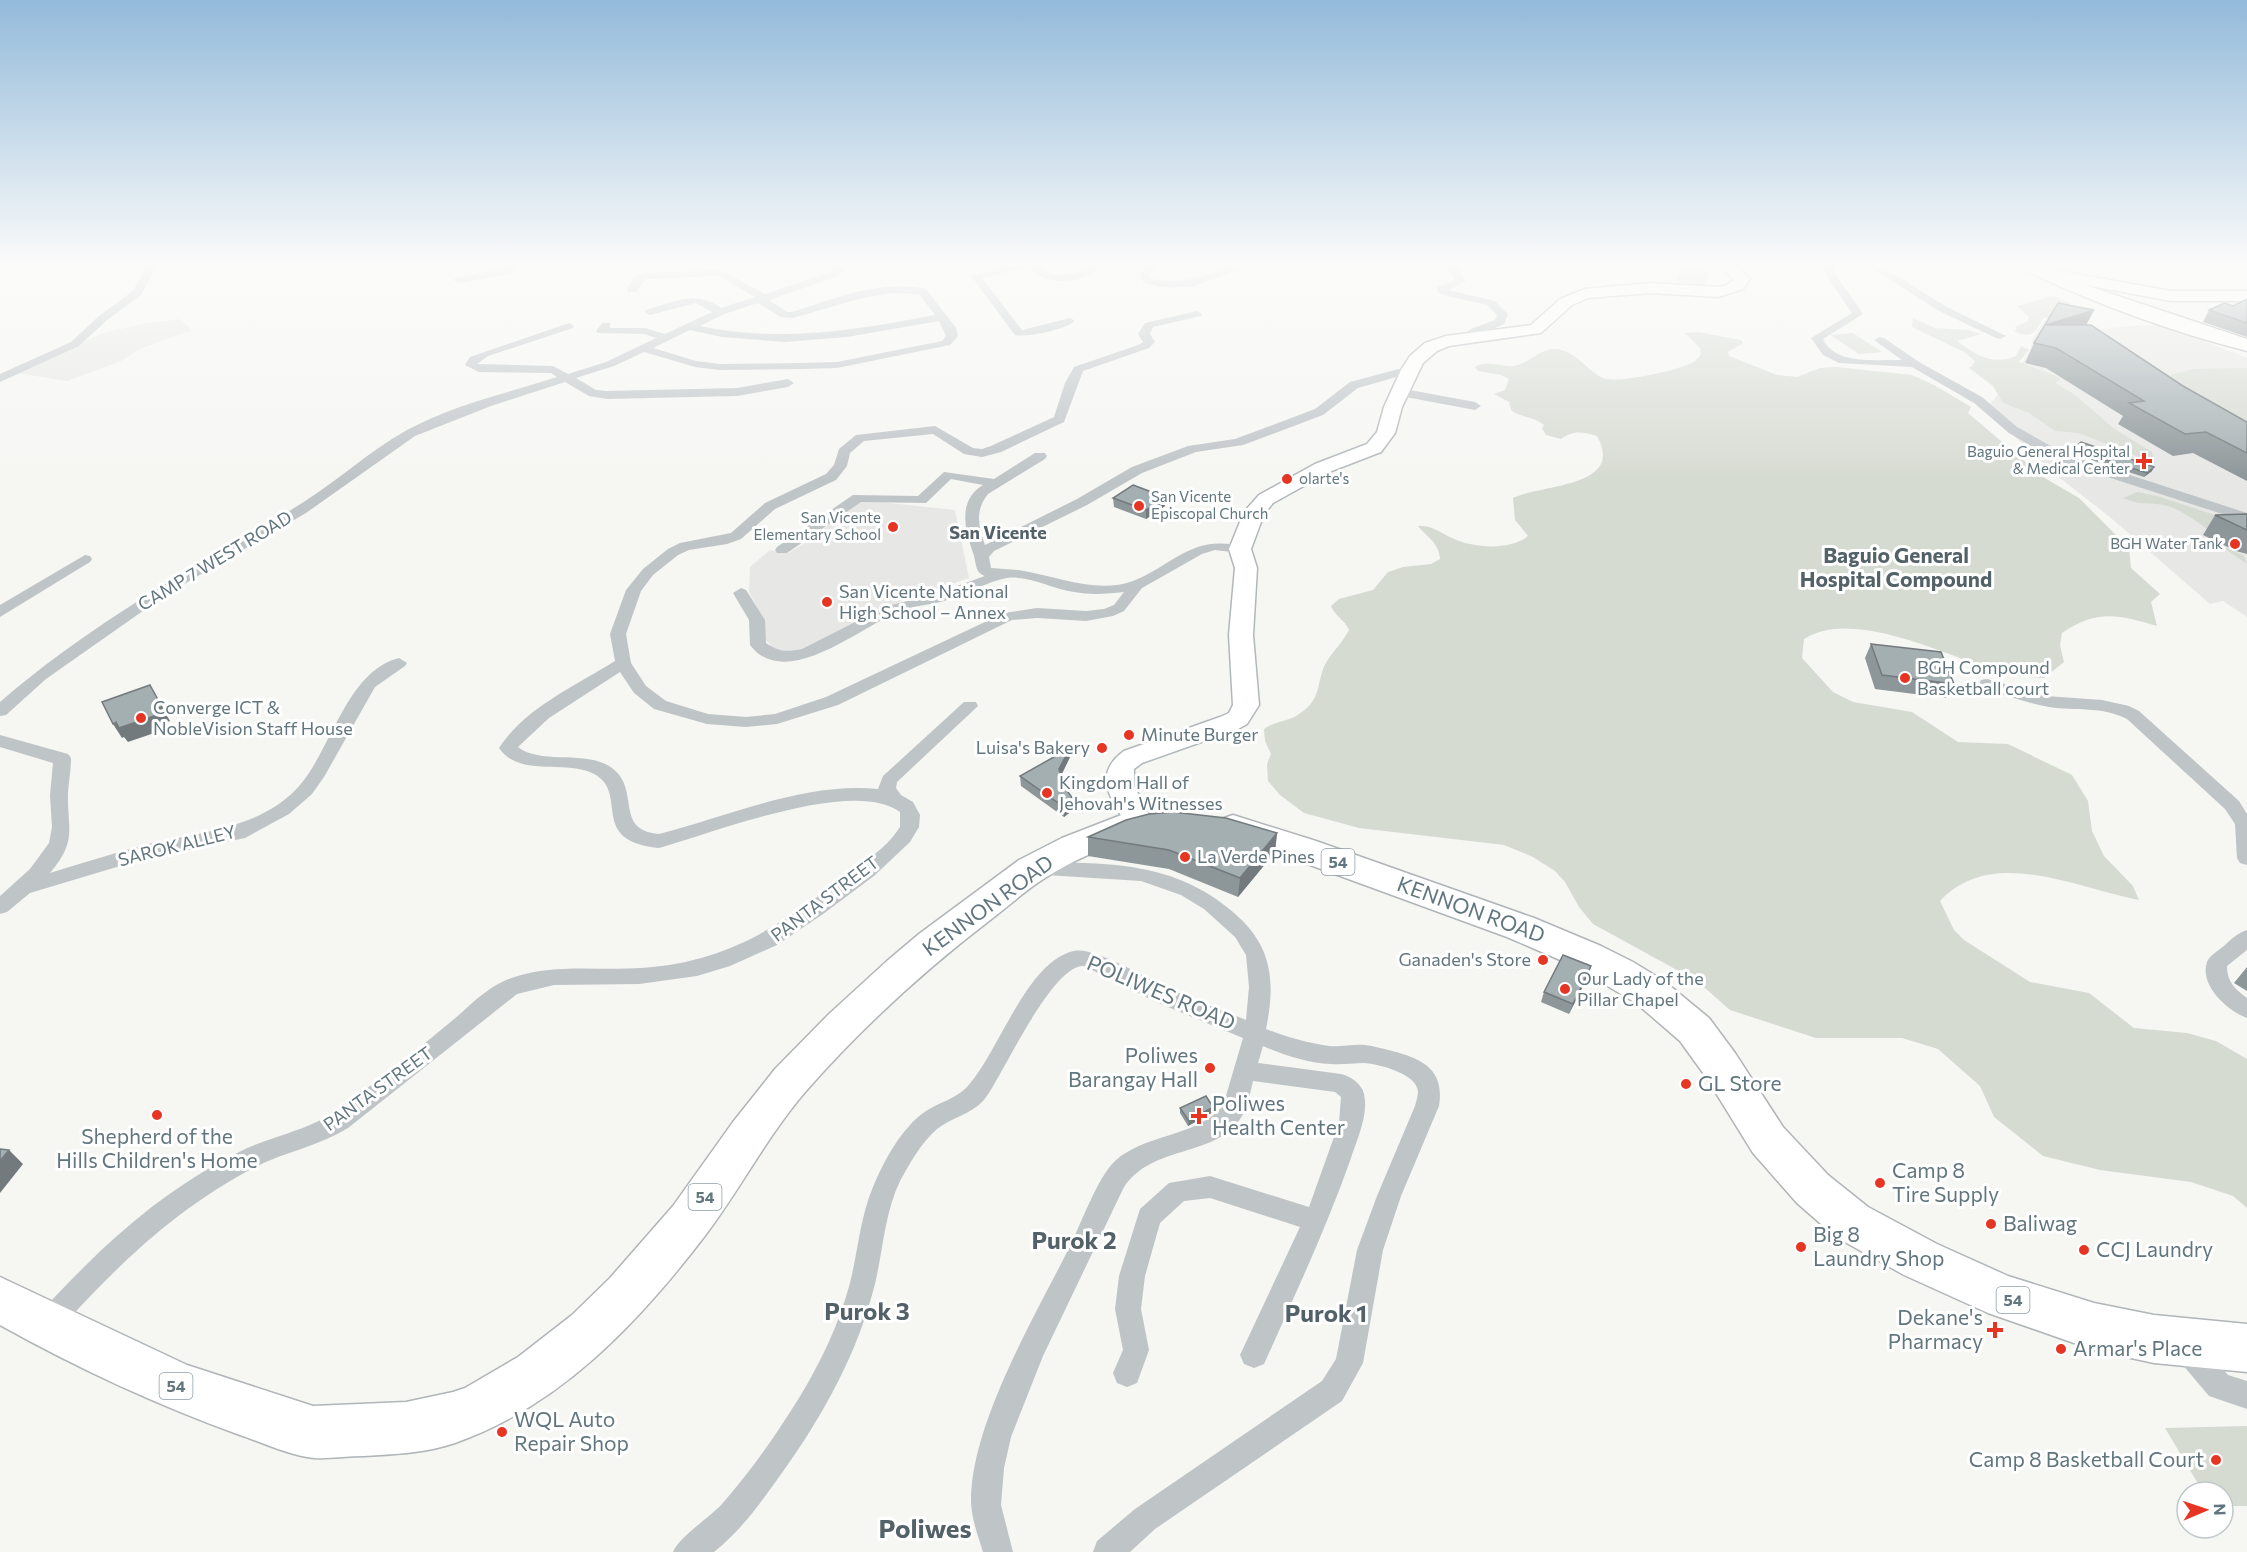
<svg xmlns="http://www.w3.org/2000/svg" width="2247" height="1552" font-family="Commissioner,sans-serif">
	<rect width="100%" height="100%" fill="#f6f6f3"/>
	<path fill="#e7e7e6" d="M179 319 192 330 140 349 121 361 67 381 17 373 103 333 147 323Z
		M2045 320 2094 329 2162 324 2247 358V617L2223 601 2210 604 2111 518 2056 475 1993 416 1989 405 2014 376 2031 349 2032 339Z
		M862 500 955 510 969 578 871 612 852 627 799 651H785L773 648 763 637 764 621 749 592 750 567 770 550 788 553 802 545Z"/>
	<path fill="#d6dbd2" d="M1681 268 1710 272 1704 286 1675 281Z
		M2053 296 2068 302 2080 313 2060 318H2043C2036 334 2030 339 2014 331L2017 329 2015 327 2028 321 2029 317 2017 306Z
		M1913 318 1935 328 1968 330 1981 334 1957 341C1977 355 1991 366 2016 356L2021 346 2029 350 2019 362 2058 377 2060 380 2055 383 2074 394 2113 428 2152 452 2154 463 2079 433 2055 431 2029 413 2003 403 1993 386 1969 368 1972 366 1975 361 1964 352 1912 327Z
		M1698 332 1741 340 1743 343 1728 352 1729 356 1777 375 1797 377 1820 368 1836 367 1912 375 1934 385 1971 407 1968 413 2043 477 2079 498 2129 548 2131 568 2160 594 2151 602 2157 626C2118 615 2098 609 2062 633L2060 645 2064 662 2044 678C2032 677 2018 677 2007 674 1954 660 1855 606 1804 639L1802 658 1833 692 1853 702 1912 712 1958 742 2008 744 2072 775 2088 801 2092 831 2104 856 2133 886 2139 900C2075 888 1992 845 1940 901L1954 930 1964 940 2030 982 2089 993 2134 1028 2187 1033 2216 1041 2247 1059V1208L2233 1196 2191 1182 2100 1170 2043 1156 1994 1117 1980 1086 1938 1049 1902 1038H1816L1730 1010 1697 981 1593 924 1579 907 1565 882 1555 871 1533 857 1504 845 1359 828 1304 813 1280 795 1268 781 1267 764 1271 754 1265 741 1264 729C1274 721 1288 722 1299 714 1324 698 1315 681 1327 661 1334 650 1343 642 1349 630 1345 620 1334 615 1331 606L1339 599 1373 590 1388 572 1403 567 1431 564 1440 559C1439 543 1428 538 1418 526 1432 525 1439 532 1452 538 1472 548 1510 551 1528 536L1515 520 1513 498C1541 484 1626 488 1597 436 1582 432 1574 430 1561 439L1546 435 1542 428 1544 425C1534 416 1521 418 1511 410L1509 402 1494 394 1505 390 1509 379 1501 375 1478 371 1475 367C1488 359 1500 368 1514 366 1530 363 1540 348 1556 349 1576 351 1586 370 1603 378 1616 384 1683 370 1695 361 1698 359 1699 356 1701 354L1700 348 1685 333Z
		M1853 333 1882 352 1859 354 1830 335Z
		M2247 368V434L2180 396 2170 375 2194 369Z
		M2137 492 2157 496 2239 523 2217 540 2225 547 2244 556 2247 564 2211 539 2210 531C2197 522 2181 509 2164 505 2148 502 2141 506 2123 498Z
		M2247 1426V1506H2223V1492H2203L2165 1428Z"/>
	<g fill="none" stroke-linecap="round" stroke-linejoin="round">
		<defs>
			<path id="secondary" d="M1715 262H1731L1750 279 1743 289 1718 297 1650 293 1588 298 1572 305 1541 333 1449 346 1437 351 1423 363 1402 407 1395 433 1381 452 1329 472 1273 503 1264 514 1251 549 1257 568 1253 635 1259 705 1247 724 1238 729 1142 763 1134 769V786L1152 820 1148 827 1138 830 1128 827C1112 800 1091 775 1124 751L1220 717 1229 713 1233 705 1229 635 1235 568 1229 549 1244 512 1259 495 1315 464 1367 444 1377 432 1384 407 1401 370 1410 356 1425 343 1446 336 1531 325 1560 299 1585 289 1650 283 1718 287 1725 286 1734 280Z
				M2048 269 2171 291H2247V301H2171L2043 277 2040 274Z"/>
			<path id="primary" d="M2014 262H2036L2079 283 2247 339V351C2169 331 2088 301 2016 266Z"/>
			<path id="highway" d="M1129 812 1141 816 1146 824 1141 832C1109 846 1074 859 1045 878 1027 889 1011 904 994 917 926 969 862 1027 806 1091 767 1136 740 1190 704 1237 638 1323 560 1406 455 1443 426 1453 395 1454 364 1456 348 1456 330 1459 314 1458 291 1456 261 1442 240 1435 157 1405 77 1368 0 1325V1277L187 1365 313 1406 406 1402 453 1392 465 1388 518 1357 572 1315 610 1278 673 1206 733 1122 775 1069 829 1014 887 961 919 934 1019 860 1062 838Z
				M1233 815 1316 841 1534 918 1601 946 1633 962 1664 981 1709 1018 1735 1053 1783 1127 1828 1175 1868 1207 1937 1244 2008 1276 2094 1303 2154 1315 2247 1324V1372L2154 1363 2094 1350 1988 1313 1904 1275 1836 1237 1797 1203 1753 1153 1706 1077 1680 1041 1636 1003 1574 966 1507 937 1291 858 1221 835 1216 827 1221 819Z"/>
		</defs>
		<use href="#secondary" stroke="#b1b8bb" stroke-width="3"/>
		<use href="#primary" stroke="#b0b6b9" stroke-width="3"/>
		<use href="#highway" stroke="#b0b5b8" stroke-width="3"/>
		<path fill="#bfc4c7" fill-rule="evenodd" d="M149 262H159L141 295 107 320 79 346 0 382V374L71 342 99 316 133 291Z
			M514 262H527L509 274 458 283 453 280 458 277 502 269Z
			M842 262H853L838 276 769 300 787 312H792C834 299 881 279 926 289L956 328 958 336 950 345 837 368 800 369 719 370 695 367 644 352 614 366 576 378 596 390 607 391 737 388 788 379 794 383 788 387 737 396 607 399 589 396 565 382 491 406 415 436 306 513 167 594 46 679 6 715 0 716V702C88 626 191 568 291 510 332 486 366 453 407 430 453 405 507 393 557 377L551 373 479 372 465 365 470 357 569 323 574 326 573 328 488 356 477 364 553 366 568 374 606 362 656 338 644 334 598 333 596 331 602 323H610V328H645L665 334 712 312 696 303 650 315 645 312 646 310C674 302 696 290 721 308L755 297 719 276 645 279 636 292H628L627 290 634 276 643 273 721 270 765 294 830 272ZM889 293 919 294 935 315C856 330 779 343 700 326L724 314 758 303 781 317 793 318 858 299ZM939 321 946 336 942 341 837 362 800 363 719 364 696 361 653 348 690 330 722 337 785 342 847 337Z
			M1023 262H1047L1040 267C1063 287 1086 262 1109 262 1089 282 1049 290 1029 267L982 278 1022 330 1070 318 1075 321C1066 329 1028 338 1015 335L971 276Z
			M1151 262H1162L1149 275 1152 279C1200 288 1220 262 1262 262L1191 287H1164L1144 283 1139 274Z
			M1450 262H1460L1458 269 1466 281 1448 290 1495 301 1508 314 1504 324C1495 328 1464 343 1459 342V338L1471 329 1495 320 1497 315 1487 305 1440 294 1437 291V287L1455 280 1448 269Z
			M1821 262H1831L1836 275 1863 314 1823 339C1836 366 1876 359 1902 360L1874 340 1880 337 1884 338 1919 362 1982 397 2017 427 2065 454 2247 513V522L2055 460 2009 433 1974 403 1912 367 1839 363 1823 355 1811 338 1852 313 1826 275Z
			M1862 262H1874L1947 307 2006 336 2000 339 1996 338 1939 311Z
			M1197 311 1202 314 1201 316 1153 327 1150 334 1155 342 1149 348 1083 371 1064 422 1001 452 982 457 964 454 933 434 864 441 850 453 847 466 836 480 775 509 741 539 727 544 689 550 678 555 653 575 641 591 626 634 631 663 646 686 666 701 708 714 746 717 775 714 826 697 1004 613 1037 608 1086 611 1104 609 1114 605 1124 592C1107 594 1090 595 1074 592 1053 589 1028 575 1007 578 990 581 964 594 947 600 932 605 917 605 902 610 864 624 786 693 750 645L749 620 733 593 741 588 746 590 765 620 766 643C779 652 787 652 802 649L887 606 932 595 985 576C974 572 977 563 973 553 965 529 957 501 983 485L951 479 926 503 861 502 787 553H777L775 550 777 547 853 495 918 496 944 472 994 479 1035 453H1045L1047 456 1045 459 988 494C975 510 978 526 985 545L1077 499 1132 467 1188 446 1235 439 1315 409 1350 382 1410 366 1416 370 1414 372 1358 388 1323 415 1243 445 1196 452 1142 473 1087 505 994 551 989 557 991 568C1002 569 1013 569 1024 571 1059 577 1097 594 1133 581 1169 567 1188 539 1230 544 1237 544 1243 544 1247 549L1240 553 1215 550 1202 554 1142 588 1124 611 1113 616 1086 621 1037 618 1012 620 838 705 777 724 746 727 707 724 654 709 634 693 620 672 549 718 518 747C541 765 582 750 609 766 643 787 612 830 659 834 730 816 804 782 878 789L883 776 964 702H976L978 706 897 782 896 788 901 795 913 802 920 815 919 827 910 842 874 876 823 914 777 945 730 966 697 976 639 984 554 985 517 994 348 1128C319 1146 285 1152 255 1167 171 1212 118 1265 55 1334L46 1338 37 1334 33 1325 37 1316C99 1249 156 1194 239 1152 271 1136 308 1131 337 1110 375 1083 412 1054 447 1025 466 1010 482 991 504 981 547 962 595 971 641 968 727 962 776 928 843 878 863 863 887 848 900 827V812C854 777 713 833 659 848 587 841 630 793 594 774 567 759 519 778 499 748 525 708 575 686 615 661L610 634 626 590 643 569 668 549 680 543 731 533 765 503 826 474 834 465 839 449 856 435 935 426 973 448 982 449 991 446 1054 417 1065 383 1074 367 1141 344 1143 342 1138 334 1145 323Z
			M1399 388 1475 402 1481 406 1475 410 1395 395 1393 392Z
			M85 555 90 556 92 559 90 562 0 617V605Z
			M399 658 407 663 405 666 375 687 324 777 312 794 289 814 245 838 140 860 30 893 7 912 0 914V896L30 869 49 843 52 827 50 795 53 763 0 747V735L68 754 71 758C71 769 69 780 68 792 67 829 78 840 50 873 79 864 108 855 137 847 193 832 259 832 300 785 332 748 347 671 399 658Z
			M1987 679 2046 696 2102 700 2129 706 2139 711 2239 801 2247 814V865L2240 863 2237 858 2235 824 2225 809 2127 719C2102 706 2076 711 2049 707 2026 703 2003 694 1981 688L1979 684 1981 680Z
			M1037 862C1110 863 1175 862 1233 912 1272 945 1276 980 1266 1029 1286 1037 1307 1043 1329 1046 1341 1047 1353 1044 1365 1045 1374 1046 1384 1049 1392 1051 1423 1059 1445 1070 1439 1106L1401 1196 1383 1250 1363 1363 1342 1401 1155 1529 1130 1552H1093L1097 1541 1135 1509 1322 1381 1336 1359 1357 1250 1377 1196 1415 1106C1416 1102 1418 1096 1418 1092 1418 1074 1379 1064 1364 1063 1353 1063 1342 1065 1331 1064 1308 1063 1284 1055 1263 1046L1258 1063 1341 1074C1350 1076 1362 1084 1364 1094 1369 1116 1356 1141 1350 1161 1325 1231 1294 1297 1264 1364L1254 1368 1244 1364 1240 1355 1300 1227 1210 1198 1184 1201 1160 1223 1145 1276 1141 1309 1149 1350 1137 1383 1127 1387 1117 1383 1113 1373 1123 1350 1115 1309 1119 1276 1140 1209 1169 1183 1210 1176 1309 1207 1339 1123 1341 1097 1335 1092 1253 1081C1250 1093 1248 1106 1242 1116 1217 1159 1151 1143 1123 1189L1043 1356 1011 1437 1004 1468 1001 1505 1013 1552H983C978 1536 972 1520 971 1503 970 1426 1034 1318 1068 1250 1080 1227 1097 1178 1115 1161 1146 1133 1195 1138 1223 1106L1243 1038 1156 1002 1084 966C1057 963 1013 1052 1000 1074 995 1082 990 1093 983 1101 971 1114 951 1118 937 1129 921 1143 910 1163 900 1181 883 1216 883 1258 872 1295 853 1364 816 1427 774 1484 756 1509 738 1533 714 1552H673C680 1536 708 1519 722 1504 751 1471 776 1435 799 1398 821 1362 839 1324 850 1283 858 1251 860 1218 873 1187 884 1161 901 1128 926 1111 938 1103 955 1099 966 1088 998 1055 1026 961 1074 951 1094 946 1151 981 1172 990 1197 1001 1222 1010 1246 1020L1249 987 1246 955 1235 937 1204 909 1181 895 1141 881 1030 874 1027 869 1030 864Z
			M2247 930V950L2227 966C2227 982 2235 989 2247 998V1018C2227 1011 2199 985 2207 962 2210 955 2219 950 2224 946 2231 939 2238 933 2247 930Z
			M2187 1336 2197 1340 2228 1375 2247 1381V1409L2209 1396 2177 1358 2174 1349 2177 1340Z"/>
		<use href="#secondary" fill="#fff" fill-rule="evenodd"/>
		<use href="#primary" fill="#fff" fill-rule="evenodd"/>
		<use href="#highway" fill="#fff" fill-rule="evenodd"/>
	</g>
	<path fill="#8d9699" d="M2247 299V337L2203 322 2209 310 2233 306Z
		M2094 310 2086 325 2183 386 2247 422V481L2193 453 2173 456 2118 424 2123 416 2046 368 2025 363 2034 343Z
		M2072 449 2152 471 2144 477 2070 453Z
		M1113 498 1165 506 1146 519 1114 507Z
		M2247 514V554L2236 551 2203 535 2215 515Z
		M1871 644 1954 684 1946 698 1875 689 1865 658Z
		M1070 757 1061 775 1065 788 1074 809 1064 817 1021 786 1020 776Z
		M1277 833 1275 852 1238 897 1169 869 1088 856V837Z
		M1591 966 1588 976 1569 1014 1541 1002 1544 992Z
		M2247 967V991L2234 983Z
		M1213 1107V1112L1188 1126 1180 1113V1108Z"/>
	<path fill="#737a7d" d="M2094 310 2084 329 2037 345 2046 325Z
		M2154 467 2152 471 2144 477 2147 473Z
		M1165 497V506L1146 519V510Z
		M150 685 170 721 164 723 166 729 128 742 124 737 122 738 113 724 155 709Z
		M1070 748V757L1060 778 1059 769Z
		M1073 799 1074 809 1064 817V807Z
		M1277 833 1275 852 1238 897 1240 878Z
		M1591 966 1588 976 1569 1014 1573 1004Z
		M1213 1107V1112L1188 1126 1189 1121Z
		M9 1150 23 1164 0 1193V1161Z"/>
	<path fill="#a4afb2" stroke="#737a7d" stroke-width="1.5" d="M2247 299V323L2209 310 2225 303 2233 306Z
		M2058 303 2094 310 2046 325H2091L2183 386 2247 422V453L2206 432 2185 434 2129 403 2144 401 2056 348 2034 343Z
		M2081 442 2154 467 2147 473 2072 449Z
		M1133 485 1165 497 1146 510 1113 498Z
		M2247 514V530L2215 515Z
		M1871 644 1941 652 1954 684 1882 675Z
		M150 685 162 707 155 709 157 715 119 728 116 722 113 724 102 702Z
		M1070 748 1059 769 1065 788 1073 799 1064 807 1020 776Z
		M1173 812 1226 818 1277 833 1240 878 1169 850 1088 837 1126 820 1149 814Z
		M1563 955 1591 966 1573 1004 1544 992Z
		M1206 1096 1213 1107 1189 1121 1180 1108Z
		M0 1149 9 1150 0 1161Z"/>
	<linearGradient id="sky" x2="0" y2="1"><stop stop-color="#93bada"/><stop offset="0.55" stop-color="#fbfbfa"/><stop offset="1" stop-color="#fbfbfa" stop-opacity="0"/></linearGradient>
	<rect width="2247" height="480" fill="url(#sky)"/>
	<g fill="#e63523" stroke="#fff" stroke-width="2">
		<path d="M2141 452h6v6h6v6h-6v6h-6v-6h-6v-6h6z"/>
		<circle cx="1287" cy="479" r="6"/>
		<circle cx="1139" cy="506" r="6"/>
		<circle cx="893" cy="527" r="6"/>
		<circle cx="2235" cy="544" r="6"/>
		<circle cx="827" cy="602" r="6"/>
		<circle cx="1905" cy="678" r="6"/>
		<circle cx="141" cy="718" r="6"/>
		<circle cx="1129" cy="735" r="6"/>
		<circle cx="1102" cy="748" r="6"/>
		<circle cx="1047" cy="793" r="6"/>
		<circle cx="1185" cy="857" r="6"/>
		<circle cx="1543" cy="960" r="6"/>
		<circle cx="1565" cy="989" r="6"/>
		<circle cx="1210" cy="1068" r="6"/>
		<circle cx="1686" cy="1084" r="6"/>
		<circle cx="157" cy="1115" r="6"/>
		<path d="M1196 1107h6v6h6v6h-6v6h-6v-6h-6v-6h6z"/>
		<circle cx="1880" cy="1183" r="6"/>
		<circle cx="1991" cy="1224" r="6"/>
		<circle cx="1801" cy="1247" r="6"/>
		<circle cx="2084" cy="1250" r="6"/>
		<path d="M1992 1321h6v6h6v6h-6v6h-6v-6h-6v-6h6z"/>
		<circle cx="2061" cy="1349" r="6"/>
		<circle cx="502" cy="1432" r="6"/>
		<circle cx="2216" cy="1460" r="6"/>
	</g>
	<g text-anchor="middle" stroke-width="6" stroke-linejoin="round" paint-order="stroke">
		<g font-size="15" fill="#61767e" stroke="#fff" text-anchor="end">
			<text x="2130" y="457">Baguio General Hospital<tspan x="2130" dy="17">&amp; Medical Center</tspan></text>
			<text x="1299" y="484" text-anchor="start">olarte's</text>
			<text x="1151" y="502" text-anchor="start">San Vicente<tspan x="1151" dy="17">Episcopal Church</tspan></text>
			<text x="881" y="523">San Vicente<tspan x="881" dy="17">Elementary School</tspan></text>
			<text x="2223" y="549">BGH Water Tank</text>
		</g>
		<g fill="#fff" stroke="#909fa5" stroke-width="1.5">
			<rect x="1321.5" y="849" width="33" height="26" rx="4.5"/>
			<rect x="688.5" y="1184" width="33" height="26" rx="4.5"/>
			<rect x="1996.5" y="1287" width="33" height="26" rx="4.5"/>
			<rect x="159.5" y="1373" width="33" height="26" rx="4.5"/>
		</g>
		<g font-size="16" font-weight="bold" fill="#61767e">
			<text x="1338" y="868">54</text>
			<text x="705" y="1203">54</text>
			<text x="2013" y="1306">54</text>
			<text x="176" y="1392">54</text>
		</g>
		<g font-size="18" font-weight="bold" fill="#536269" stroke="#fff">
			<text x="998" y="539">San Vicente</text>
		</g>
		<g font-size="18" fill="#61767e" stroke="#fff">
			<text transform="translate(215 561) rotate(-31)" y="6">CAMP 7 WEST ROAD</text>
			<text transform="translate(177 846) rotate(-14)" y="6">SAROK ALLEY</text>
			<text transform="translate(825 899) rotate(-37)" y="6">PANTA STREET</text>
			<text transform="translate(378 1089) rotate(-36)" y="6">PANTA STREET</text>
		</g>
		<g font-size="18" fill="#61767e" stroke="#fff" text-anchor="start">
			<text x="839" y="598">San Vicente National<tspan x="839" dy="21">High School – Annex</tspan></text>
			<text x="1917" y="674">BGH Compound<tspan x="1917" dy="21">Basketball court</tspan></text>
			<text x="153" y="714">Converge ICT &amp;<tspan x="153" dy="21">NobleVision Staff House</tspan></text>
			<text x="1141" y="741">Minute Burger</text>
			<text x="1090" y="754" text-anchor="end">Luisa's Bakery</text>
			<text x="1059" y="789">Kingdom Hall of<tspan x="1059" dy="21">Jehovah's Witnesses</tspan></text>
			<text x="1197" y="863">La Verde Pines</text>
			<text x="1531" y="966" text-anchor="end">Ganaden's Store</text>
			<text x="1577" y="985">Our Lady of the<tspan x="1577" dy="21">Pillar Chapel</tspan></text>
		</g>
		<g font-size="21" font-weight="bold" fill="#536269" stroke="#fff">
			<text x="1896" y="563">Baguio General<tspan x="1896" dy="24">Hospital Compound</tspan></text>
		</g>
		<g font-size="21" fill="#61767e" stroke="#fff">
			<text transform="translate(988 906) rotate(-36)" y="7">KENNON ROAD</text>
			<text transform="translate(1471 910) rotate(20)" y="7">KENNON ROAD</text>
			<text transform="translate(1161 993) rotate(23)" y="7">POLIWES ROAD</text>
		</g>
		<g font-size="21" fill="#61767e" stroke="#fff" text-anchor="start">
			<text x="1198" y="1063" text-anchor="end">Poliwes<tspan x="1198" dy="24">Barangay Hall</tspan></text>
			<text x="1698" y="1091">GL Store</text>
			<text x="1212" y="1111">Poliwes<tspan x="1212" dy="24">Health Center</tspan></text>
			<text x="157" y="1144" text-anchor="middle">Shepherd of the<tspan x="157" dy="24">Hills Children's Home</tspan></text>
			<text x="1892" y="1178">Camp 8<tspan x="1892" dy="24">Tire Supply</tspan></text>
			<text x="2003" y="1231">Baliwag</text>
			<text x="1813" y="1242">Big 8<tspan x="1813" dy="24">Laundry Shop</tspan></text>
			<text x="2096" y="1257">CCJ Laundry</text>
			<text x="1983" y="1325" text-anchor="end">Dekane's<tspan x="1983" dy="24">Pharmacy</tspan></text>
			<text x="2073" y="1356">Armar's Place</text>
			<text x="514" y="1427">WQL Auto<tspan x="514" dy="24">Repair Shop</tspan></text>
			<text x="2204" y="1467" text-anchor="end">Camp 8 Basketball Court</text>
		</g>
		<g font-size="24" font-weight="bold" fill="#536269" stroke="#fff">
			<text x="1074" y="1249">Purok 2</text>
			<text x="867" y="1320">Purok 3</text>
			<text x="1326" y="1322">Purok 1</text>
		</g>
		<g font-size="26" font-weight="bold" fill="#536269" stroke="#fff">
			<text x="925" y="1538">Poliwes</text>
		</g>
	</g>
	<g transform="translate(2205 1510) rotate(88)"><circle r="28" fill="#ffffff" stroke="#c0c8cb" stroke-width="1.5"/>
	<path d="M0-4.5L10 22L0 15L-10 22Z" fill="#e63523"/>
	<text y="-9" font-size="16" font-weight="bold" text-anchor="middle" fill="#61767e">N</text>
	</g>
</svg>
